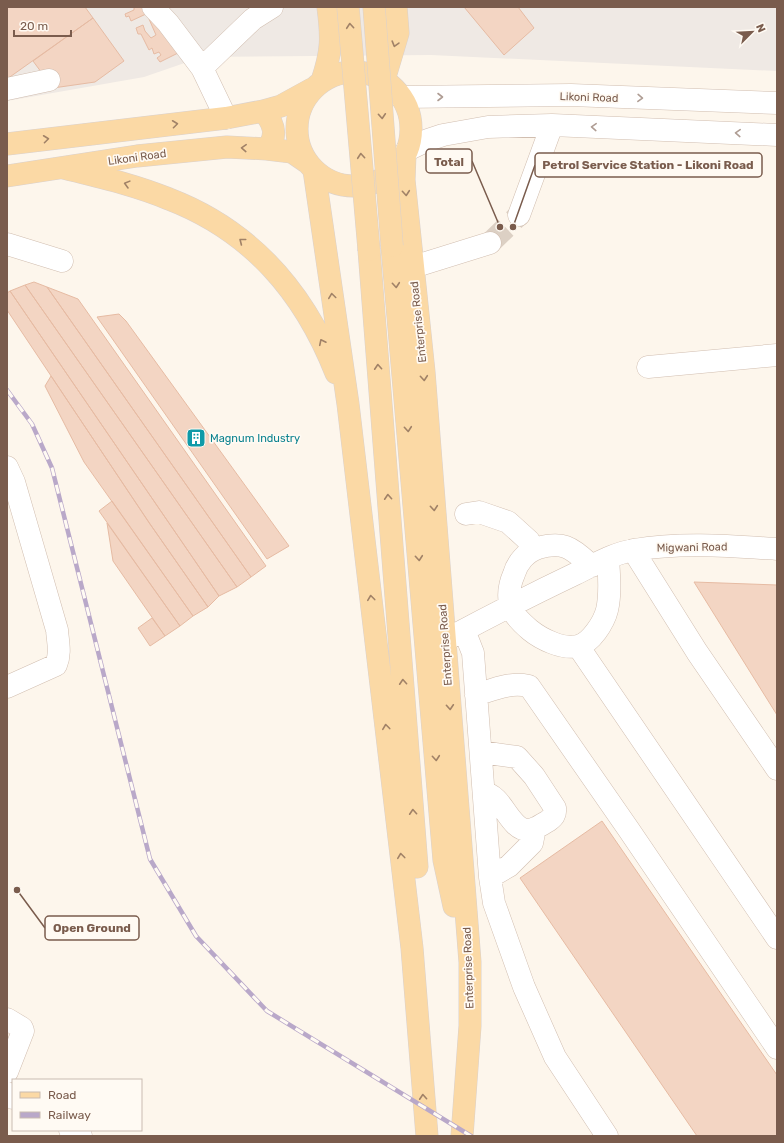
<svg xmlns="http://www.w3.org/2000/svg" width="784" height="1143" font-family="Rubik,sans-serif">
	<rect width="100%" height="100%" fill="#fdf6ec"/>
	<path fill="#efe9e4" d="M7 7H777V71L431 55 202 57 144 77 7 101Z"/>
	<path fill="#f3d5c3" stroke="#e6bba3" d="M7 7H85L93 18 7 79Z
		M136 7H143L146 14 131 21 129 16 126 17 125 14 134 10V8Z
		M464 7H518L534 28 504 55Z
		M93 18 124 61 95 82 53 88 33 61Z
		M149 19H152L178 53 160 62 157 58 161 55 159 52 154 54 152 48 149 50 141 34H138L136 28 143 25 145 31 151 38 156 35Z
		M34 282 47 287 251 577 237 587 25 285Z
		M25 285 237 587 219 596 10 291Z
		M47 287 78 299 266 566 251 577Z
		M10 291 219 596 208 607 150 524 7 310V293Z
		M119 314 126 321 289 546 267 559 97 317Z
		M51 376 150 524 208 607 193 616 84 462 45 386Z
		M112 501 193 616 180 626 99 511Z
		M107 523 180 626 165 636 113 561Z
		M694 582 777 585V715Z
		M152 618 165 636 150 646 138 628Z
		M602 821 777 1075V1136H697L520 878Z"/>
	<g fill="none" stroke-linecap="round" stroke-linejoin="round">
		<path stroke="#dcd0c4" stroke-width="22" stroke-dasharray="22 11" stroke-linecap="butt" d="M490 243 519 215"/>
		<defs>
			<path id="minor" d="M153 7 168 23 202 68 226 118
				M202 68 253 19 272 7
				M7 89 49 80
				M401 97 571 95 777 103
				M407 150 428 140 443 135 488 127 552 125 777 135
				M519 215 552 125
				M7 244 62 261
				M413 267 490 243
				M648 367 777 355
				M7 467 14 482 57 630C58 643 61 653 56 665L7 687
				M466 514 479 512 508 522 529 541 534 549
				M633 550 697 652 777 769
				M592 566C572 549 565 540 538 548 526 552 517 563 514 574 510 583 508 594 510 604 511 613 523 624 530 630 541 639 563 650 578 646 591 643 604 622 607 610 611 593 609 575 608 558
				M464 630 473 653 490 877 494 903 524 987 555 1057 607 1136
				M451 637C492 615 533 594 575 574 594 565 614 553 634 550 681 542 730 546 777 549
				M578 646 777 938
				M476 695C495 689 509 682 529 686L629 830 777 1048
				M481 752 517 757 534 776 555 808C556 815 553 817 548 821 542 824 535 830 528 830 509 830 503 795 484 793
				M490 877 509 866 532 843 535 828
				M7 1019 22 1028 23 1031 7 1072
				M7 1093 13 1098
				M70 1130 81 1136"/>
			<path id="major" d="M297 129a57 57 0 1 1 114 0a57 57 0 1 1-114 0Z
				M384 80 398 33 396 7
				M322 81C332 51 332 38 328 7
				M263 111C274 123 278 135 267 149
				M7 144 226 118 263 111 281 106 312 89
				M405 154 404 180 424 372 470 962V1026L462 1136
				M64 168C100 177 135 185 169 199 252 231 304 292 336 373
				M314 170 348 404 412 948 427 1136
				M7 176 137 156 227 147 267 149 292 152 308 163
				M392 246 444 860 454 906
				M369 250 417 867"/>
		</defs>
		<use href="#minor" stroke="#d1beb0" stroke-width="23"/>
		<use href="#major" stroke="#dad1cd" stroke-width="23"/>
		<use href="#minor" stroke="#fff" stroke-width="22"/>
		<use href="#major" stroke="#fbd9a5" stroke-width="22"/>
		<defs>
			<path id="rail" d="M7 390 32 424 52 468 150 859 196 936 267 1011 471 1136"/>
		</defs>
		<use href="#rail" stroke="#b9a8c9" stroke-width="4.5"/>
		<use href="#rail" stroke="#fffaf3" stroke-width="3" stroke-dasharray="9" stroke-linecap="butt"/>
		<defs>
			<path id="major-bridge" d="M348 7 369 250
				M374 7 392 246"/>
		</defs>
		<use href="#major-bridge" stroke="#dad1cd" stroke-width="23" stroke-linecap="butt"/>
		<use href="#major-bridge" stroke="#fbd9a5" stroke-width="22"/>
	</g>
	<defs><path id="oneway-chevron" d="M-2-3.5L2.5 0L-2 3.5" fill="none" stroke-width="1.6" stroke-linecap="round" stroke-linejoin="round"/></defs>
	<g stroke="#a18267">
		<use href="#oneway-chevron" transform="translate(350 26) rotate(-95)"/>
		<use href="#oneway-chevron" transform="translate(395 44) rotate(106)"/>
		<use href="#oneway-chevron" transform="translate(382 116) rotate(86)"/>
		<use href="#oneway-chevron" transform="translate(175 124) rotate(-7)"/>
		<use href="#oneway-chevron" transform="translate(46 139) rotate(-7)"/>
		<use href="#oneway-chevron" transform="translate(244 148) rotate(-177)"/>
		<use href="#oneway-chevron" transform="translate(361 156) rotate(-95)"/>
		<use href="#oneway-chevron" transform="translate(127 184) rotate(-165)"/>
		<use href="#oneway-chevron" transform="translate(406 193) rotate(85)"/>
		<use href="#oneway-chevron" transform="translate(242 241) rotate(-142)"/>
		<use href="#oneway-chevron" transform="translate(396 285) rotate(85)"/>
		<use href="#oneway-chevron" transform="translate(332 296) rotate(-98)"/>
		<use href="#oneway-chevron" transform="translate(322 342) rotate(-116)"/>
		<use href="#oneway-chevron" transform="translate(378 367) rotate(-94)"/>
		<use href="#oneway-chevron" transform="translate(424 378) rotate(85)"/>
		<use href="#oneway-chevron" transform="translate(408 429) rotate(85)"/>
		<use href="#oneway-chevron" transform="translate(388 497) rotate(-94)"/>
		<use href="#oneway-chevron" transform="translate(434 508) rotate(85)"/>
		<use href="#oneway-chevron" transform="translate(419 558) rotate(85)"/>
		<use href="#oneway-chevron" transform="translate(371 598) rotate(-97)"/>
		<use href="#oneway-chevron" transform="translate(403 682) rotate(-94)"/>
		<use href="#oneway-chevron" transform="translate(450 707) rotate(86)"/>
		<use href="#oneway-chevron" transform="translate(386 727) rotate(-97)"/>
		<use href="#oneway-chevron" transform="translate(436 758) rotate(85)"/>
		<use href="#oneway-chevron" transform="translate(413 812) rotate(-94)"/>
		<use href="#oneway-chevron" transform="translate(401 856) rotate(-97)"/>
		<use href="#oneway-chevron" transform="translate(423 1097) rotate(-94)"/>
	</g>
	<g stroke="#af9d94">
		<use href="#oneway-chevron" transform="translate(440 97)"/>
		<use href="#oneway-chevron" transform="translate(640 98) rotate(2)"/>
		<use href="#oneway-chevron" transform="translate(594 127) rotate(-177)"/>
		<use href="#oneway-chevron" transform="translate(738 133) rotate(-177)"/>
	</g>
	<defs>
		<symbol id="building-square" viewBox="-11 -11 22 22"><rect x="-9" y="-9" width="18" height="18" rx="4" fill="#0f9aa8" stroke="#fffaf3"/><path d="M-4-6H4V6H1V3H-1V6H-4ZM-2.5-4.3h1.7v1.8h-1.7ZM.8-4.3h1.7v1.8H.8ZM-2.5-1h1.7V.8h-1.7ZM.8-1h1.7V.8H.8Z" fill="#fff"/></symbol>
	</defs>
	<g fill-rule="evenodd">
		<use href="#building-square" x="185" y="427" width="22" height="22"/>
	</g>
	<g text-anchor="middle" stroke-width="3.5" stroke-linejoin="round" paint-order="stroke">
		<g font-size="11" fill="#7a5c4d" stroke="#fffaf3">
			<text transform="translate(589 97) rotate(2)" y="4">Likoni Road</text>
			<text transform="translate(137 157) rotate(-8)" y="4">Likoni Road</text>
			<text transform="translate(418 322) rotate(-96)" y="4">Enterprise Road</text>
			<text transform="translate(692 547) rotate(-1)" y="4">Migwani Road</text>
			<text transform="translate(445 645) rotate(-94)" y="4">Enterprise Road</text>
			<text transform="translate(468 968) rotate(-92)" y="4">Enterprise Road</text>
		</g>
		<g font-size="11" fill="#0d838f" stroke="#fffaf3" text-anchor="start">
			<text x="210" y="442">Magnum Industry</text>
		</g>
	</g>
	<path fill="none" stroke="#7a5c4d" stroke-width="1.5" d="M500 227L472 161M513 227L535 165M17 890L45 928"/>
	<g fill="#7a5c4d" stroke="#fffaf3" stroke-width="1.5">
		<circle cx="500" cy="227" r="4"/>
		<circle cx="513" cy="227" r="4"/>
		<circle cx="17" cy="890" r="4"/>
	</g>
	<g fill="#fffaf3" stroke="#7a5c4d" stroke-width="1.5">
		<rect x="426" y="149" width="46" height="24" rx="4"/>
		<rect x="535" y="153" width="227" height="24" rx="4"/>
		<rect x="45" y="916" width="94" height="24" rx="4"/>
	</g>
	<g font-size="12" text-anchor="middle" font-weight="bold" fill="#7a5c4d">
		<text x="449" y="166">Total</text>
		<text x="648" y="169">Petrol Service Station - Likoni Road</text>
		<text x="92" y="932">Open Ground</text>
	</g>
	<rect width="784" height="1143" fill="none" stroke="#7a5c4d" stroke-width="16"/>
	<rect x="12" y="1079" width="130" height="52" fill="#fffaf3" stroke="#cabbb1"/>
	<rect x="20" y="1092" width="20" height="6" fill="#fbd9a5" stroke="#cabbb1"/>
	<text x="48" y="1099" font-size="12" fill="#7a5c4d">Road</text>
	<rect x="20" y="1112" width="20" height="6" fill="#b9a8c9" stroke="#cabbb1"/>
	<text x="48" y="1119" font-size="12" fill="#7a5c4d">Railway</text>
	<g transform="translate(752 32) rotate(66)" stroke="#fffaf3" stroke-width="3" paint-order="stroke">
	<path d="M0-3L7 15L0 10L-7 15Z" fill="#7a5c4d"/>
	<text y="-6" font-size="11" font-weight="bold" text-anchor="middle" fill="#7a5c4d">N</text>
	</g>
	<path d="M14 30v6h57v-6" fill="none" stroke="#7a5c4d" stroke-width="2"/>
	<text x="20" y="30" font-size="12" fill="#7a5c4d" stroke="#fffaf3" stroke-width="3" paint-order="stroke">20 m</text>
</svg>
